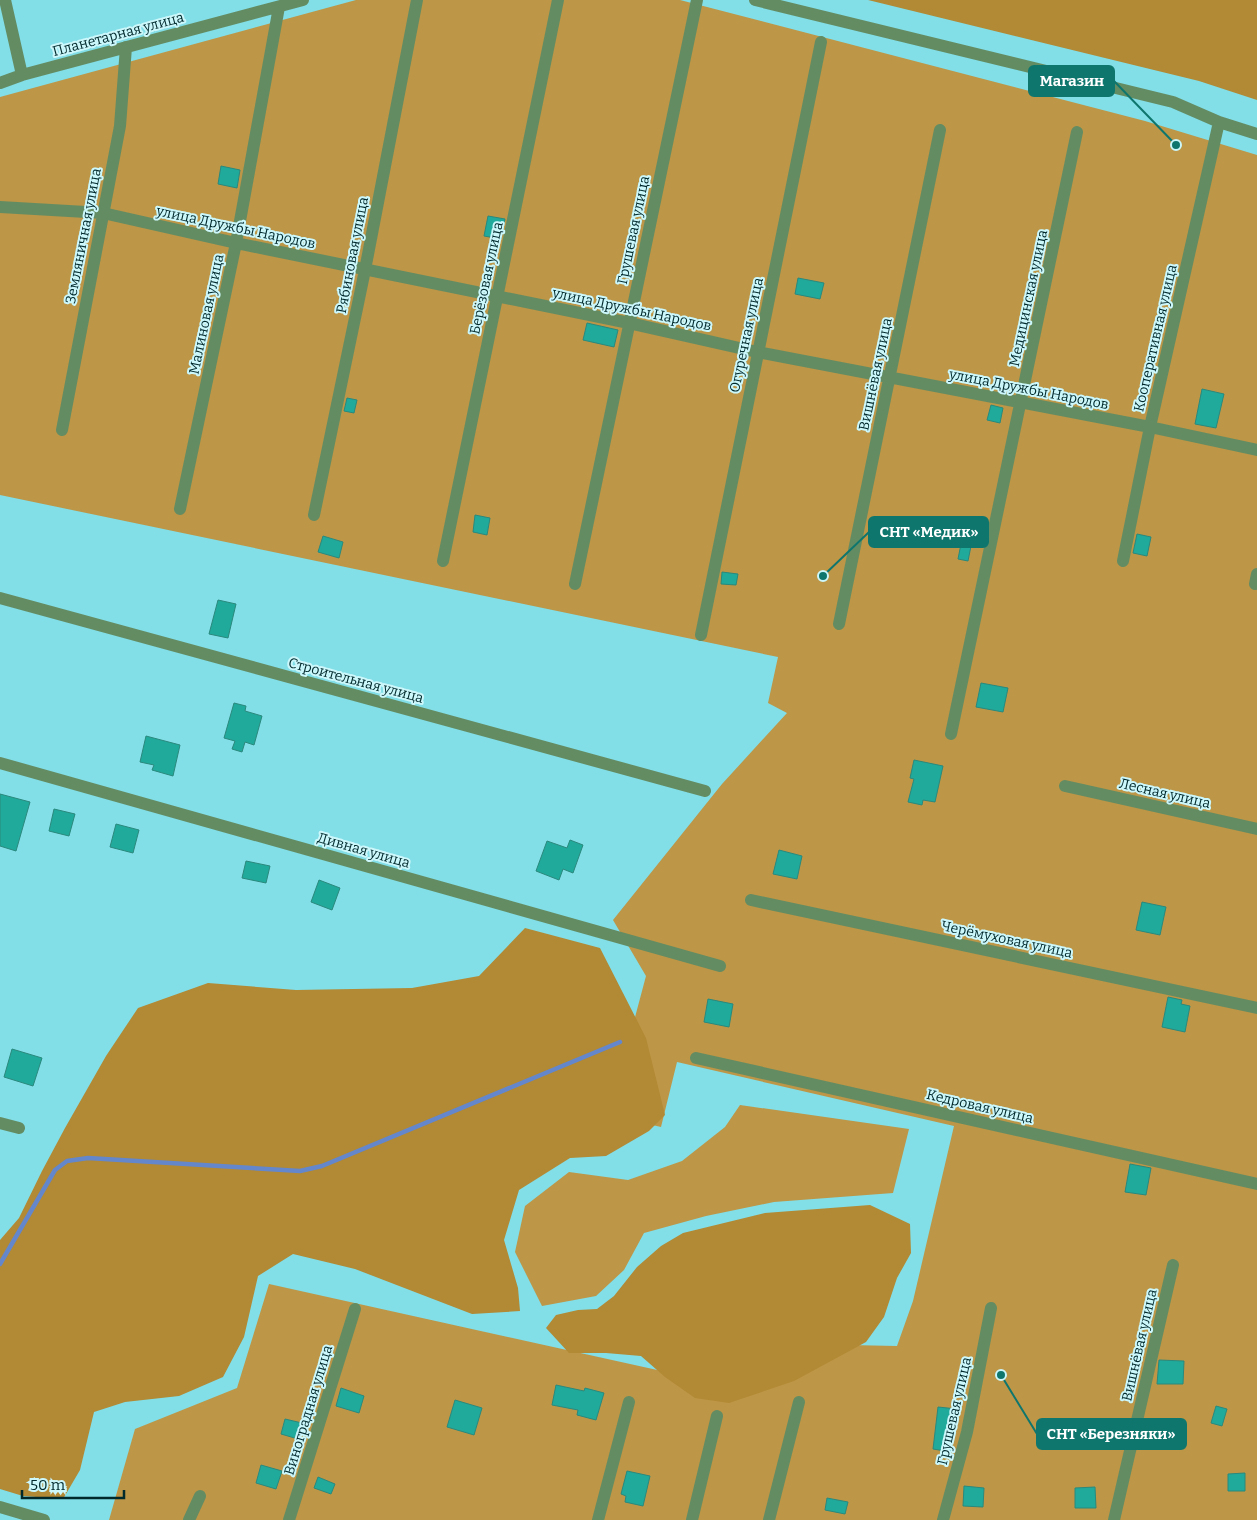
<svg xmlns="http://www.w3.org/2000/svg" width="1257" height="1520" font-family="Bitter,serif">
	<rect width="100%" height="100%" fill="#82dee7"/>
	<path fill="#bd9647" d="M356 0H680L1145 121 1257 155V1520H109L135 1429 237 1388 269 1284 725 1385 799 1344 897 1346 913 1301 954 1126 677 1062 661 1127 609 1115 646 976 613 920 722 784 787 713 768 703 778 657 0 495V97Z
		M740 1105 909 1129 893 1193 774 1202 706 1216 644 1233 624 1270 596 1296 542 1306 515 1252 525 1206 569 1172 628 1180 682 1161 725 1127Z"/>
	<path fill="#b28934" d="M868 0H1257V100L1199 81Z
		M525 928 600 948 646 1038 665 1115 649 1131 606 1156 570 1158 519 1190 504 1240 518 1288 520 1311 472 1314 355 1269 293 1254 258 1276 244 1337 223 1377 179 1396 125 1402 94 1412 80 1470 63 1499 23 1496 0 1489V1240L19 1218 42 1171 65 1128 106 1056 138 1008 208 983 296 990 412 988 479 976Z
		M870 1205 910 1224 911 1253 897 1278 884 1317 866 1342 794 1381 729 1403 695 1398 665 1377 641 1356 606 1353H569L546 1328 556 1315 578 1310 597 1309 614 1296 637 1267 661 1246 683 1233 765 1213Z"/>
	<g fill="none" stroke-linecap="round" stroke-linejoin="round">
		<path stroke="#6487cc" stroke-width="4.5" d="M0 1264 55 1170 67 1161 88 1158 300 1171 322 1166 620 1042"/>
	</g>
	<path fill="#20aa9b" stroke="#2a897d" d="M221 166 240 170 237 188 218 184Z
		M488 216 505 219 501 239 484 236Z
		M798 278 824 283 820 299 795 294Z
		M587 323 618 330 614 347 583 340Z
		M1202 389 1224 394 1216 428 1195 424Z
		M347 398 357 400 354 413 344 411Z
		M991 405 1003 408 1000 423 987 420Z
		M475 515 490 518 487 535 473 532Z
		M1137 534 1151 537 1147 556 1133 553Z
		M323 536 343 542 339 558 318 552Z
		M962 539 972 541 968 561 958 559Z
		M722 572 738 574 736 585 721 584Z
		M218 600 236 604 228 638 209 634Z
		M981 683 1008 688 1003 712 976 707Z
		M234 703 246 706 245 711 262 716 254 745 245 742 242 752 232 749 235 741 224 738Z
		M146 736 180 745 173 776 152 770 154 765 140 762Z
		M914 760 943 766 935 802 923 800 922 805 908 802 914 779 910 778Z
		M0 794 30 802 16 851 0 846Z
		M54 809 75 814 69 836 49 831Z
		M116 824 139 830 133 853 110 847Z
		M570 840 583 845 573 873 563 869 559 880 536 871 547 841 567 848Z
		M779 850 802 856 797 879 773 874Z
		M246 861 270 866 266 883 242 878Z
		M319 880 340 888 332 910 311 902Z
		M1142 902 1166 907 1160 935 1136 930Z
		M1168 997 1182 1000 1181 1004 1190 1006 1185 1032 1162 1027Z
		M708 999 733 1004 729 1027 704 1022Z
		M12 1049 42 1058 33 1086 4 1077Z
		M1130 1164 1151 1168 1146 1195 1125 1192Z
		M1159 1360 1184 1361 1183 1384H1157Z
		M556 1385 584 1391 585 1388 604 1393 596 1420 577 1415 578 1410 552 1405Z
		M341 1388 364 1396 359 1413 336 1406Z
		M455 1400 482 1408 474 1435 447 1427Z
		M1216 1406 1227 1409 1222 1426 1211 1423Z
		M938 1407 957 1409 951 1452 933 1449Z
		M285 1419 302 1423 298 1439 281 1434Z
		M261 1465 282 1471 276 1489 256 1483Z
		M627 1471 650 1476 643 1506 625 1502 626 1496 621 1494Z
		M1245 1473V1491H1228V1474Z
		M318 1477 335 1484 331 1494 314 1488Z
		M964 1486 984 1488 983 1507 963 1506Z
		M1095 1487 1096 1508H1075V1488Z
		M827 1498 848 1502 845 1514 825 1510Z"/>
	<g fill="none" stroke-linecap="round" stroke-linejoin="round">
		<path stroke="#648c62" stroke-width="12" d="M5 0 22 75
			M755 0 1173 102 1219 122 1257 134
			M0 83 22 75 303 0
			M0 207 103 213 236 243 629 323 757 352 1150 427 1257 450
			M62 430 120 126 126 47
			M180 509 236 243 279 7
			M314 515 365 270 417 0
			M443 561 558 0
			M1123 561 1150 427 1219 122
			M575 584 697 0
			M1255 584 1257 574
			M0 598 705 791
			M839 624 940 130
			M701 635 821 42
			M951 734 1077 132
			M0 763 720 966
			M1065 786 1257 829
			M751 900 1257 1008
			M696 1058 1257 1184
			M0 1123 19 1128
			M0 1507 44 1520
			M189 1520 200 1496
			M289 1520 355 1309
			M598 1520 629 1402
			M692 1520 717 1416
			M769 1520 799 1402
			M943 1520 967 1432 991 1308
			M1114 1520 1173 1265"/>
	</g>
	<g text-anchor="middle" stroke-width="4" stroke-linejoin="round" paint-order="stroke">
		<g font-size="14" fill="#00292c" stroke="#ccf7fb">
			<text transform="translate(118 34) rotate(-15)" y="5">Планетарная улица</text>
			<text transform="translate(236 227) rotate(12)" y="5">улица Дружбы Народов</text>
			<text transform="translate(633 230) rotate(-78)" y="5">Грушевая улица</text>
			<text transform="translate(83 236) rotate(-79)" y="5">Земляничная улица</text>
			<text transform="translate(352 255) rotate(-79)" y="5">Рябиновая улица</text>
			<text transform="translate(486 278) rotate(-78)" y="5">Берёзовая улица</text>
			<text transform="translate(1028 298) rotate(-78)" y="5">Медицинская улица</text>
			<text transform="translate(632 309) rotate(12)" y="5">улица Дружбы Народов</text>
			<text transform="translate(206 314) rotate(-78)" y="5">Малиновая улица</text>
			<text transform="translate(746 335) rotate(-78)" y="5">Огуречная улица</text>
			<text transform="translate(1155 338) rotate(-77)" y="5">Кооперативная улица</text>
			<text transform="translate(875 374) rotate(-78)" y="5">Вишнёвая улица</text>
			<text transform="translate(1029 389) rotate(11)" y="5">улица Дружбы Народов</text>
			<text transform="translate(356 680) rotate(15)" y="5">Строительная улица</text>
			<text transform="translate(1165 793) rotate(13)" y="5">Лесная улица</text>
			<text transform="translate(364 850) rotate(16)" y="5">Дивная улица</text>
			<text transform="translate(1007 939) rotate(12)" y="5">Черёмуховая улица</text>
			<text transform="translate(980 1106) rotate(13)" y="5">Кедровая улица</text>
			<text transform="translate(1139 1345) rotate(-77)" y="5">Вишнёвая улица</text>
			<text transform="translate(308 1410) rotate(-73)" y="5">Виноградная улица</text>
			<text transform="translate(954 1411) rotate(-77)" y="5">Грушевая улица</text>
		</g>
	</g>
	<path fill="none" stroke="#0f766e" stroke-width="2" d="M1176 145L1114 81M823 576L869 532M1001 1375L1037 1434"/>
	<g fill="#0f766e" stroke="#ccf7fb" stroke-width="2">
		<circle cx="1176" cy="145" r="5"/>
		<circle cx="823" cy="576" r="5"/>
		<circle cx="1001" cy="1375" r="5"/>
	</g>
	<g fill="#0f766e" stroke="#0f766e" stroke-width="2">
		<rect x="1029" y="66" width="85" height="30" rx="5"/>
		<rect x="869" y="517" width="119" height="30" rx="5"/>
		<rect x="1037" y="1419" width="149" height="30" rx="5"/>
	</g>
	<g font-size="15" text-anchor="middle" font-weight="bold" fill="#fff">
		<text x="1072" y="86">Магазин</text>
		<text x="929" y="537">СНТ «Медик»</text>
		<text x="1111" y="1439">СНТ «Березняки»</text>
	</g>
	<path d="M22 1490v8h102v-8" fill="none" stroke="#00292c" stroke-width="2.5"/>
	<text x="30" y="1490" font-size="15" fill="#00292c" stroke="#ccf7fb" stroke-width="4" paint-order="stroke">50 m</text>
</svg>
